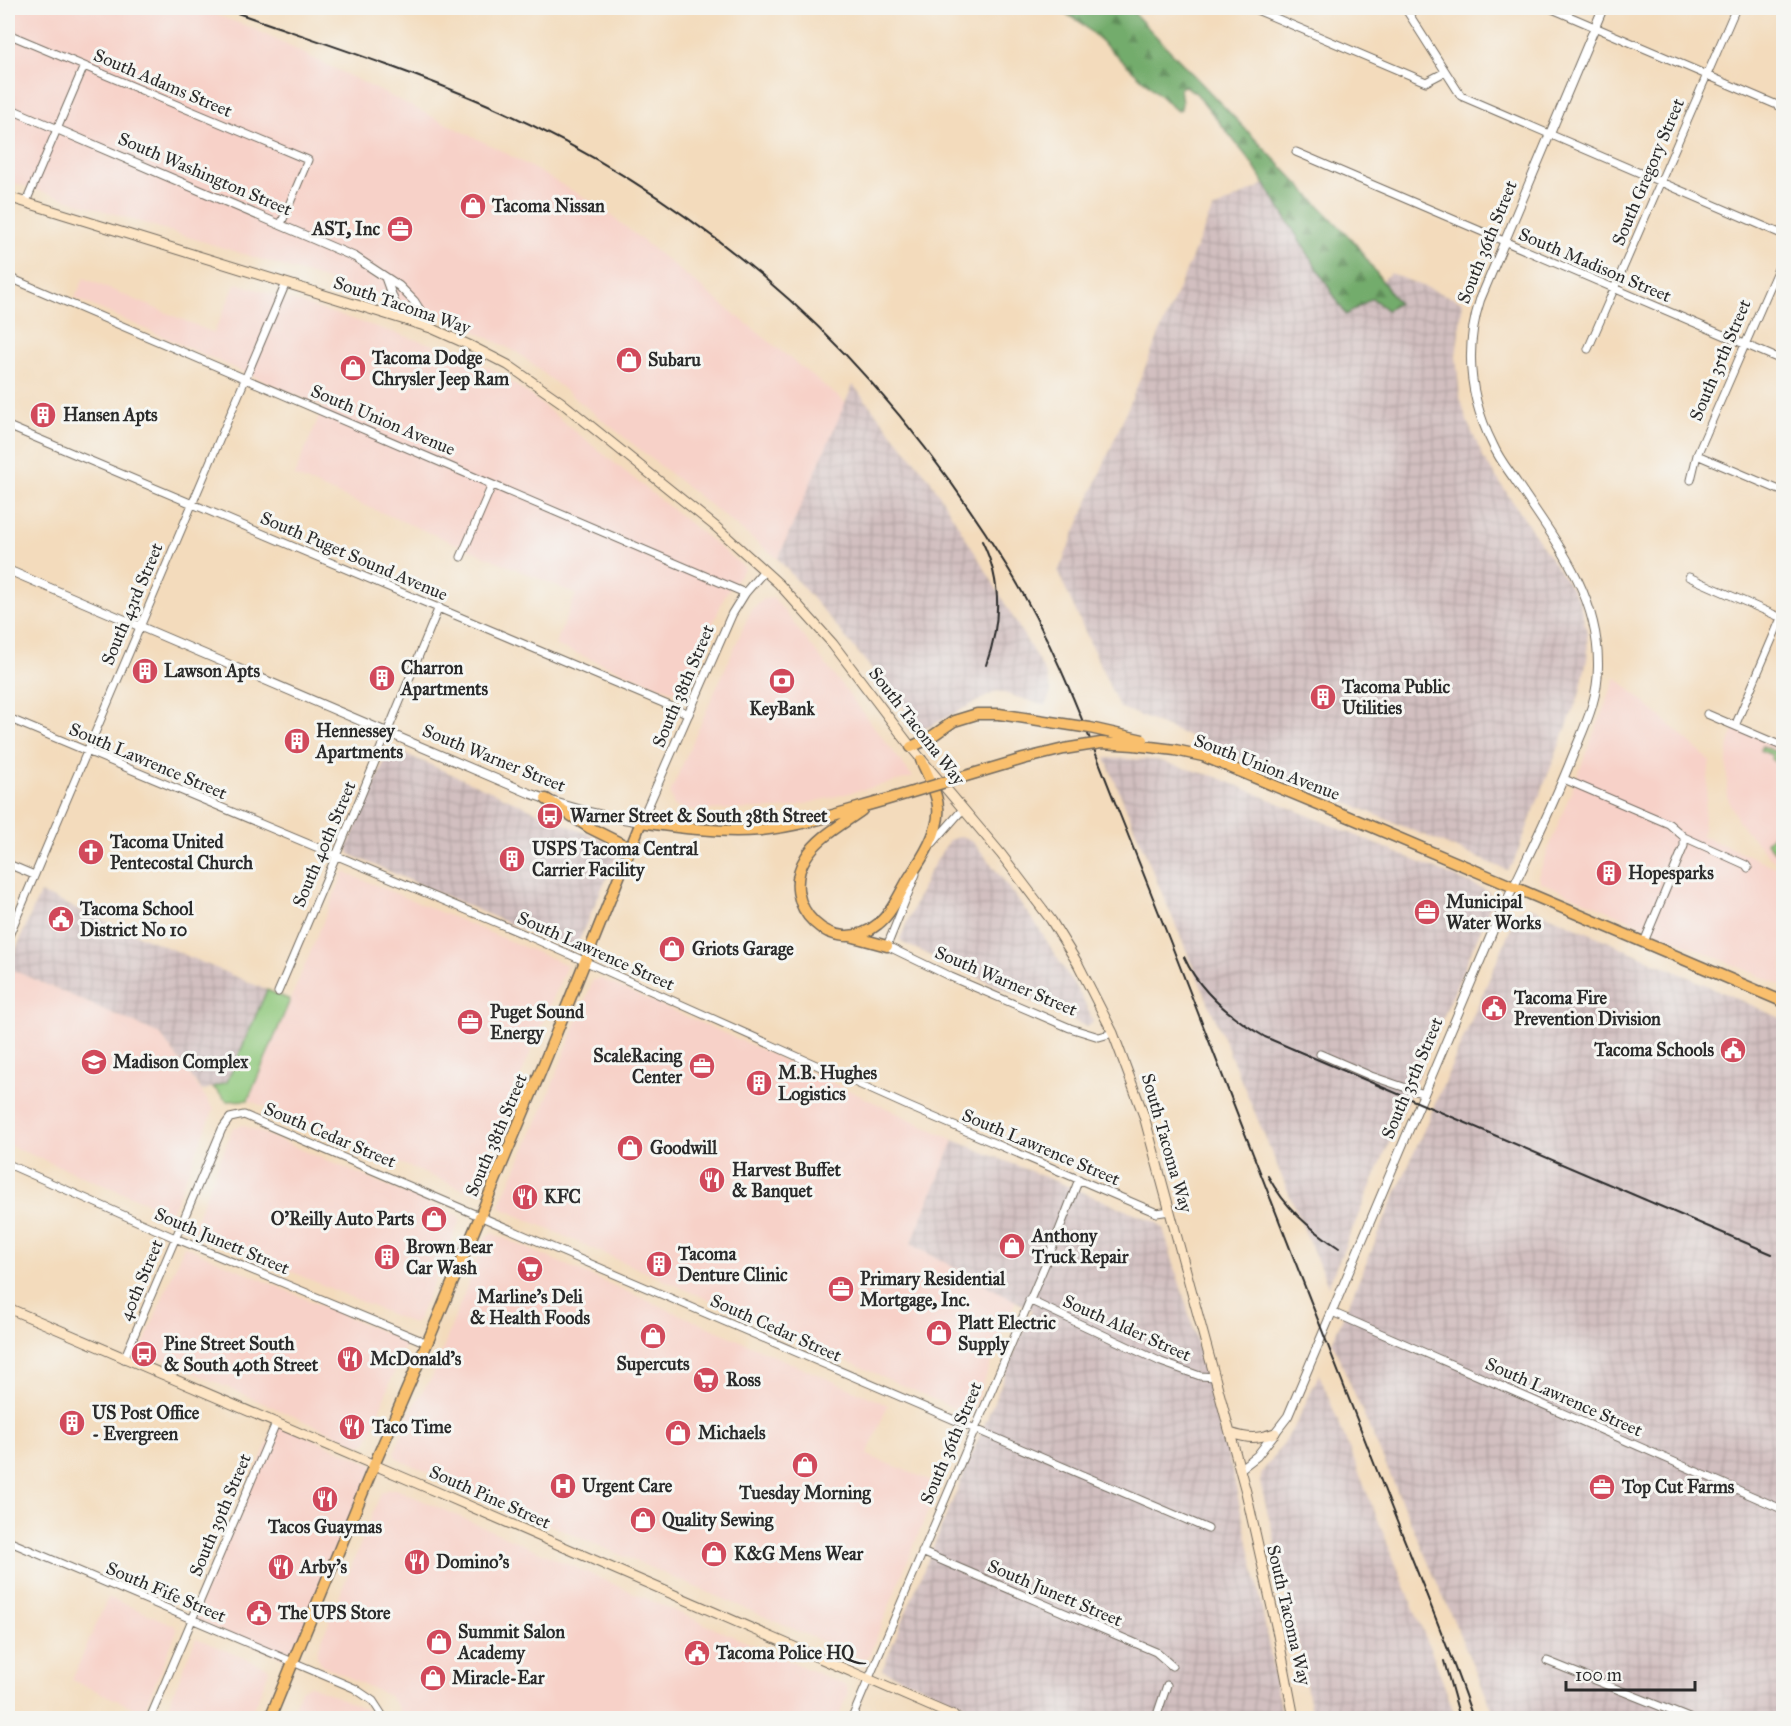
<svg xmlns="http://www.w3.org/2000/svg" width="1791" height="1726" font-family="'IM FELL Great Primer',serif">
	<defs>
		<pattern id="industrial-grid" width="8" height="8" patternUnits="userSpaceOnUse" patternTransform="scale(1.5)"><rect width="8" height="8" fill="#d2bfc0"/><path d="M0 4h8M4 0v8" fill="none" stroke="#b4a4a5"/></pattern>
		<pattern id="forest-firs" width="22" height="20" patternUnits="userSpaceOnUse" patternTransform="scale(1.5)"><rect width="22" height="20" fill="#73ac6c"/><path d="M5 1l3.5 6h-7zM16 11l3.5 6h-7z" fill="#5f8c59"/></pattern>
	</defs>
	<rect width="100%" height="100%" fill="#f6f6f2"/>
	<filter id="ink" filterUnits="userSpaceOnUse"><feTurbulence type="fractalNoise" baseFrequency=".0167" numOctaves="2"/><feDisplacementMap in="SourceGraphic" scale="12" xChannelSelector="R" yChannelSelector="G"/><feConvolveMatrix kernelMatrix="1 2 1 2 8 2 1 2 1" color-interpolation-filters="sRGB"/></filter>
	<filter id="wash" filterUnits="userSpaceOnUse"><feTurbulence type="fractalNoise" baseFrequency=".008" numOctaves="4" result="noise"/><feDisplacementMap in="SourceGraphic" scale="24" xChannelSelector="R" yChannelSelector="G"/><feGaussianBlur stdDeviation="1.35" result="paint"/><feColorMatrix in="noise" values="0 0 0 0 0 0 0 0 0 0 0 0 0 0 0 0 0 1.4 0 .05"/><feComposite in="paint" operator="in"/></filter>
	<g filter="url(#wash)">
		<rect width="100%" height="100%" fill="#f3dbbc"/>
		<path fill="#f7d1c8" d="M8 8H196L250 27 504 152 598 205 846 403 778 559 518 353 446 317 8 181Z
			M84 278 214 333 236 283 440 347 494 370 530 395 745 568 725 595 684 696 555 645 576 594 294 476 323 407 75 298Z
			M774 598 913 777 785 809 684 810 674 806 670 793 751 610 763 599Z
			M1616 677 1710 761 1702 836 1783 870V986L1541 882 1538 876Z
			M1735 726 1783 747V867L1768 855 1747 832 1737 819 1727 796V762L1729 743Z
			M344 872 567 965 472 1193 248 1100Z
			M8 968 160 1034 214 1109 171 1213 8 1145Z
			M601 979 765 1051 954 1140 911 1244 1016 1300 973 1409 967 1414 501 1208 500 1204 542 1111 593 980Z
			M243 1125 459 1216 460 1221 417 1321 413 1324 192 1229 233 1128Z
			M492 1233 888 1405 867 1455 939 1484 869 1656 863 1659 397 1459 394 1453 416 1401 432 1377 486 1236Z
			M184 1246 406 1342 367 1442 360 1445 141 1350Z
			M276 1423 374 1465 293 1662 193 1619Z
			M389 1489H396L847 1686 848 1695 839 1716 837 1718H401L397 1706 389 1696 322 1665 316 1654 381 1493Z
			M108 1597 174 1625 177 1631 143 1712 72 1680Z
			M196 1638 268 1668 269 1672 249 1718H163Z
			M310 1685 372 1712 373 1718H289L301 1690Z"/>
		<path fill="url(#industrial-grid)" d="M1273 180 1347 315 1390 273 1463 302 1456 356 1460 397 1467 421 1484 459 1579 600 1587 632 1588 654 1580 693 1513 864 1507 870 1119 707 1058 572 1212 210Z
			M853 385 929 478 985 569 1046 674 1051 691 1046 706 997 691 929 727 921 728 826 614 778 559Z
			M397 750 610 844 614 851 615 859 574 952 349 854 347 847 388 753Z
			M1105 758 1156 760 1217 777 1488 891 1493 901 1328 1286Z
			M961 836 971 840 989 861 1038 927 1081 996 1093 1020 1091 1025 1085 1026 903 943 900 939 927 876 949 840Z
			M40 893 267 990 227 1082 202 1091 160 1034 8 968Z
			M1528 906 1783 1019V1718H1496L1332 1342 1518 912Z
			M954 1140 1156 1222 1163 1228 1200 1350 1232 1470 1259 1592 1282 1718H996L882 1670 1032 1310 911 1244Z
			M1319 1374 1438 1668 1456 1718H1312L1292 1611 1260 1482 1262 1472 1281 1447 1298 1420Z"/>
		<path fill="#8fc87c" stroke="#5d7a54" stroke-width="1.5" d="M1762 746 1783 755V765L1771 759 1772 755 1760 750Z
			M1781 827 1783 829V843L1775 852 1766 842Z
			M267 990 290 1000 248 1100 227 1101 213 1087 227 1082Z"/>
		<path fill="url(#forest-firs)" stroke="#4f6c4c" stroke-width="1.5" d="M1055 8H1129L1355 243 1398 303 1387 310 1372 298 1346 315 1251 162 1196 93 1185 86 1180 88 1182 103 1181 109 1177 111 1079 21Z"/>
	</g>
	<g filter="url(#ink)">
		<g fill="none" stroke-linecap="round" stroke-linejoin="round">
			<defs>
				<path id="minor" d="M1252 8 1426 82 1445 72
					M1405 8 1461 96 1784 235
					M1550 8 1784 108
					M8 34 308 160 281 224
					M1296 152 1784 361
					M26 202 84 66
					M8 277 745 593
					M1588 349 1736 8
					M8 426 689 714
					M1697 455 1784 492
					M1691 480 1697 455 1784 255
					M461 557 492 485
					M1689 577 1784 619
					M1707 714 1784 747
					M8 718 526 935 910 1107 1157 1213 1170 1211
					M1735 726 1784 611
					M1564 779 1669 824 1684 837 1746 865 1748 868
					M933 843 963 809
					M8 864 34 875
					M916 874 887 946 951 977 1070 1028 1099 1037 1113 1033
					M8 938 286 283
					M1644 942 1684 846V837
					M278 992 336 856 439 607
					M1320 1054 1371 1076 1424 1094
					M8 1164 175 1238 427 1343
					M1029 1300 1161 1362 1200 1376 1215 1377
					M1332 1312 1784 1510
					M124 1359 222 1129 230 1118 244 1115 1208 1529
					M8 1541 354 1688 373 1701 384 1718
					M922 1552 1156 1652 1172 1666
					M1547 1661 1689 1718
					M37 1718 39 1715
					M150 1718 276 1423
					M852 1718 1053 1246 1079 1179
					M1156 1718 1167 1685"/>
				<path id="tertiary" d="M8 108 355 257 399 286 414 301 431 328
					M386 279 400 318
					M8 570 529 793C565 807 603 817 641 822L732 614 745 593 764 571
					M1240 1469 1257 1456 1288 1416 1497 921C1522 870 1547 819 1569 765 1582 731 1598 704 1598 666 1599 594 1555 540 1517 483 1509 471 1499 459 1493 445 1470 399 1464 350 1480 300L1603 8"/>
				<path id="secondary" d="M8 197 431 328 469 345 508 365 561 402 716 527 779 584 833 644 911 747 1001 854 1051 920 1078 964 1113 1033 1144 1116 1246 1492 1277 1630 1294 1718
					M8 1308 421 1485 958 1718
					M1230 1433C1249 1439 1256 1439 1275 1433"/>
				<path id="primary" d="M911 747 928 739 954 721 977 714H999
					M546 799 590 828 630 848
					M862 810C843 824 818 837 806 857 776 905 834 961 878 924 892 913 900 893 909 878 921 860 941 830 938 807 937 792 927 774 921 760
					M1335 811 1784 1002
					M850 936 887 946
					M270 1718 374 1465 431 1334 547 1056 641 822C681 828 720 833 761 830 802 826 843 812 882 801"/>
			</defs>
			<use href="#minor" stroke="#71695e" stroke-width="9"/>
			<use href="#tertiary" stroke="#71695e" stroke-width="10"/>
			<use href="#secondary" stroke="#71695e" stroke-width="11"/>
			<use href="#primary" stroke="#71695e" stroke-width="13"/>
			<use href="#minor" stroke="#fff" stroke-width="7"/>
			<use href="#tertiary" stroke="#fff" stroke-width="8"/>
			<use href="#secondary" stroke="#fde5c5" stroke-width="9"/>
			<use href="#primary" stroke="#f9bf6d" stroke-width="10"/>
			<path stroke="#2b2b2b" stroke-width="2" d="M223 8C311 39 400 67 486 104 585 147 679 206 761 275 859 357 939 457 1006 565 1054 641 1085 727 1118 810 1164 924 1208 1039 1253 1154 1300 1273 1346 1391 1392 1509 1420 1579 1449 1648 1473 1718
				M982 541C1002 581 1001 623 986 665
				M1184 957C1200 993 1232 1018 1265 1037L1772 1254
				M1268 1176C1285 1208 1309 1228 1339 1248
				M1444 1661 1460 1718"/>
			<defs>
				<path id="primary-bridge" d="M999 714 1090 728 1143 740
					M882 801 1023 759 1064 749 1101 743 1134 745 1175 750 1203 756 1335 811"/>
			</defs>
			<use href="#primary-bridge" stroke="#71695e" stroke-width="13" stroke-linecap="butt"/>
			<use href="#primary-bridge" stroke="#f9bf6d" stroke-width="10"/>
		</g>
	</g>
	<defs>
		<symbol id="shop-disc" viewBox="-11 -11 22 22"><circle r="9.5" fill="#d1495b" stroke="#f6f6f2"/><path d="M-5-2.5h2.3a2.7 3.5 0 0 1 5.4 0H5L5.5 6h-11ZM-1.5-2.5h3a1.5 2.3 0 0 0-3 0Z" fill="#fff"/></symbol>
		<symbol id="office-disc" viewBox="-11 -11 22 22"><circle r="9.5" fill="#d1495b" stroke="#f6f6f2"/><path d="M-6-3h4V-5.5h4V-3h4V5H-6ZM-1-4.5V-3h2v-1.5ZM-6 0V1H6V0Z" fill="#fff"/></symbol>
		<symbol id="building-disc" viewBox="-11 -11 22 22"><circle r="9.5" fill="#d1495b" stroke="#f6f6f2"/><path d="M-4-6H4V6H1V3H-1V6H-4ZM-2.5-4.3h1.7v1.8h-1.7ZM.8-4.3h1.7v1.8H.8ZM-2.5-1h1.7V.8h-1.7ZM.8-1h1.7V.8H.8Z" fill="#fff"/></symbol>
		<symbol id="bank-disc" viewBox="-11 -11 22 22"><circle r="9.5" fill="#d1495b" stroke="#f6f6f2"/><path d="M-6-4H6V4H-6ZM0-2.3a2.3 2.3 0 1 0 0 4.6a2.3 2.3 0 1 0 0-4.6Z" fill="#fff"/></symbol>
		<symbol id="bus-disc" viewBox="-11 -11 22 22"><circle r="9.5" fill="#d1495b" stroke="#f6f6f2"/><path d="M-5-6H5V4H4V6H2V4H-2V6H-4V4H-5ZM-3.5-4V0h7V-4ZM-3.5 1.2v1.5H-2V1.2ZM2 1.2v1.5H3.5V1.2Z" fill="#fff"/></symbol>
		<symbol id="church-disc" viewBox="-11 -11 22 22"><circle r="9.5" fill="#d1495b" stroke="#f6f6f2"/><path d="M-1.2-6h2.4v3.5h3.3v2.4h-3.3V6h-2.4V-.1h-3.3v-2.4h3.3Z" fill="#fff"/></symbol>
		<symbol id="civic-disc" viewBox="-11 -11 22 22"><circle r="9.5" fill="#d1495b" stroke="#f6f6f2"/><path d="M-.6-6.5H3V-4.5H.6V-3L4-1V1h2V6H-6V1h2V-1L-.6-3ZM-1.2 2.5V6h2.4V2.5Z" fill="#fff"/></symbol>
		<symbol id="school-disc" viewBox="-11 -11 22 22"><circle r="9.5" fill="#d1495b" stroke="#f6f6f2"/><path d="M0-5L7-2L0 1L-7-2ZM-4 1L0 2.5L4 1V4Q0 6-4 4Z" fill="#fff"/></symbol>
		<symbol id="restaurant-disc" viewBox="-11 -11 22 22"><circle r="9.5" fill="#d1495b" stroke="#f6f6f2"/><path d="M-5-6h1v4h1v-4h1v4h1v-4h1v5L-1.5 .5V6h-2V.5L-5-1ZM5-6V6H3V1.5H1.5Q1.5-4 5-6Z" fill="#fff"/></symbol>
		<symbol id="supermarket-disc" viewBox="-11 -11 22 22"><circle r="9.5" fill="#d1495b" stroke="#f6f6f2"/><path d="M-6-5.5h2.5l.6 2H6L4.5 2H-2.5L-4.4-4H-6ZM-1.5 3.2a1.3 1.3 0 1 0 .1 0ZM3 3.2a1.3 1.3 0 1 0 .1 0Z" fill="#fff"/></symbol>
		<symbol id="hospital-disc" viewBox="-11 -11 22 22"><circle r="9.5" fill="#d1495b" stroke="#f6f6f2"/><path d="M-5-5h3v3.5h4V-5h3V5h-3V1.5h-4V5h-3Z" fill="#fff"/></symbol>
	</defs>
	<g fill-rule="evenodd">
		<use href="#shop-disc" x="458" y="191" width="30" height="30"/>
		<use href="#office-disc" x="385" y="214" width="30" height="30"/>
		<use href="#shop-disc" x="614" y="345" width="30" height="30"/>
		<use href="#shop-disc" x="338" y="353" width="30" height="30"/>
		<use href="#building-disc" x="28" y="400" width="30" height="30"/>
		<use href="#building-disc" x="130" y="656" width="30" height="30"/>
		<use href="#building-disc" x="367" y="663" width="30" height="30"/>
		<use href="#bank-disc" x="767" y="666" width="30" height="30"/>
		<use href="#building-disc" x="1308" y="682" width="30" height="30"/>
		<use href="#building-disc" x="282" y="726" width="30" height="30"/>
		<use href="#bus-disc" x="535" y="801" width="30" height="30"/>
		<use href="#church-disc" x="76" y="837" width="30" height="30"/>
		<use href="#building-disc" x="497" y="844" width="30" height="30"/>
		<use href="#building-disc" x="1594" y="858" width="30" height="30"/>
		<use href="#office-disc" x="1412" y="897" width="30" height="30"/>
		<use href="#civic-disc" x="46" y="904" width="30" height="30"/>
		<use href="#shop-disc" x="657" y="934" width="30" height="30"/>
		<use href="#civic-disc" x="1479" y="993" width="30" height="30"/>
		<use href="#office-disc" x="455" y="1007" width="30" height="30"/>
		<use href="#civic-disc" x="1718" y="1035" width="30" height="30"/>
		<use href="#school-disc" x="79" y="1047" width="30" height="30"/>
		<use href="#office-disc" x="687" y="1051" width="30" height="30"/>
		<use href="#building-disc" x="744" y="1068" width="30" height="30"/>
		<use href="#shop-disc" x="615" y="1133" width="30" height="30"/>
		<use href="#restaurant-disc" x="697" y="1165" width="30" height="30"/>
		<use href="#restaurant-disc" x="510" y="1182" width="30" height="30"/>
		<use href="#shop-disc" x="419" y="1204" width="30" height="30"/>
		<use href="#shop-disc" x="997" y="1231" width="30" height="30"/>
		<use href="#building-disc" x="372" y="1242" width="30" height="30"/>
		<use href="#building-disc" x="644" y="1249" width="30" height="30"/>
		<use href="#supermarket-disc" x="515" y="1254" width="30" height="30"/>
		<use href="#office-disc" x="826" y="1274" width="30" height="30"/>
		<use href="#shop-disc" x="924" y="1318" width="30" height="30"/>
		<use href="#shop-disc" x="638" y="1321" width="30" height="30"/>
		<use href="#bus-disc" x="129" y="1339" width="30" height="30"/>
		<use href="#restaurant-disc" x="335" y="1344" width="30" height="30"/>
		<use href="#supermarket-disc" x="691" y="1365" width="30" height="30"/>
		<use href="#building-disc" x="57" y="1408" width="30" height="30"/>
		<use href="#restaurant-disc" x="337" y="1412" width="30" height="30"/>
		<use href="#shop-disc" x="663" y="1418" width="30" height="30"/>
		<use href="#shop-disc" x="790" y="1450" width="30" height="30"/>
		<use href="#hospital-disc" x="548" y="1471" width="30" height="30"/>
		<use href="#office-disc" x="1587" y="1472" width="30" height="30"/>
		<use href="#restaurant-disc" x="310" y="1484" width="30" height="30"/>
		<use href="#shop-disc" x="628" y="1505" width="30" height="30"/>
		<use href="#shop-disc" x="699" y="1539" width="30" height="30"/>
		<use href="#restaurant-disc" x="402" y="1547" width="30" height="30"/>
		<use href="#restaurant-disc" x="266" y="1552" width="30" height="30"/>
		<use href="#civic-disc" x="244" y="1598" width="30" height="30"/>
		<use href="#shop-disc" x="424" y="1627" width="30" height="30"/>
		<use href="#civic-disc" x="682" y="1638" width="30" height="30"/>
		<use href="#shop-disc" x="418" y="1663" width="30" height="30"/>
	</g>
	<g text-anchor="middle" stroke-width="6" stroke-linejoin="round" paint-order="stroke">
		<g font-size="18" fill="#2b2b2b" stroke="#f6f6f2">
			<text transform="translate(163 83) rotate(23)" y="6">South Adams Street</text>
			<text transform="translate(1648 172) rotate(-67)" y="6">South Gregory Street</text>
			<text transform="translate(205 174) rotate(23)" y="6">South Washington Street</text>
			<text transform="translate(1487 242) rotate(-68)" y="6">South 36th Street</text>
			<text transform="translate(1595 265) rotate(23)" y="6">South Madison Street</text>
			<text transform="translate(402 305) rotate(19)" y="6">South Tacoma Way</text>
			<text transform="translate(1720 360) rotate(-67)" y="6">South 35th Street</text>
			<text transform="translate(383 420) rotate(23)" y="6">South Union Avenue</text>
			<text transform="translate(354 556) rotate(23)" y="6">South Puget Sound Avenue</text>
			<text transform="translate(132 604) rotate(-67)" y="6">South 43rd Street</text>
			<text transform="translate(683 686) rotate(-67)" y="6">South 38th Street</text>
			<text transform="translate(917 726) rotate(52)" y="6">South Tacoma Way</text>
			<text transform="translate(494 758) rotate(22)" y="6">South Warner Street</text>
			<text transform="translate(148 761) rotate(23)" y="6">South Lawrence Street</text>
			<text transform="translate(1267 767) rotate(21)" y="6">South Union Avenue</text>
			<text transform="translate(324 844) rotate(-67)" y="6">South 40th Street</text>
			<text transform="translate(596 951) rotate(24)" y="6">South Lawrence Street</text>
			<text transform="translate(1006 981) rotate(23)" y="6">South Warner Street</text>
			<text transform="translate(1412 1078) rotate(-67)" y="6">South 35th Street</text>
			<text transform="translate(330 1135) rotate(23)" y="6">South Cedar Street</text>
			<text transform="translate(496 1135) rotate(-67)" y="6">South 38th Street</text>
			<text transform="translate(1167 1143) rotate(74)" y="6">South Tacoma Way</text>
			<text transform="translate(1041 1147) rotate(23)" y="6">South Lawrence Street</text>
			<text transform="translate(222 1241) rotate(23)" y="6">South Junett Street</text>
			<text transform="translate(141 1280) rotate(-67)" y="6">40th Street</text>
			<text transform="translate(776 1328) rotate(24)" y="6">South Cedar Street</text>
			<text transform="translate(1127 1328) rotate(24)" y="6">South Alder Street</text>
			<text transform="translate(1564 1397) rotate(24)" y="6">South Lawrence Street</text>
			<text transform="translate(951 1443) rotate(-67)" y="6">South 36th Street</text>
			<text transform="translate(490 1497) rotate(24)" y="6">South Pine Street</text>
			<text transform="translate(220 1515) rotate(-67)" y="6">South 39th Street</text>
			<text transform="translate(166 1592) rotate(23)" y="6">South Fife Street</text>
			<text transform="translate(1055 1593) rotate(23)" y="6">South Junett Street</text>
			<text transform="translate(1289 1615) rotate(77)" y="6">South Tacoma Way</text>
		</g>
		<g font-size="18" font-weight="bold" fill="#2b2b2b" stroke="#f6f6f2" text-anchor="start">
			<text x="492" y="212">Tacoma Nissan</text>
			<text x="380" y="235" text-anchor="end">AST, Inc</text>
			<text x="372" y="364">Tacoma Dodge<tspan x="372" dy="21">Chrysler Jeep Ram</tspan></text>
			<text x="648" y="366">Subaru</text>
			<text x="63" y="421">Hansen Apts</text>
			<text x="401" y="674">Charron<tspan x="401" dy="21">Apartments</tspan></text>
			<text x="164" y="677">Lawson Apts</text>
			<text x="1342" y="693">Tacoma Public<tspan x="1342" dy="21">Utilities</tspan></text>
			<text x="782" y="715" text-anchor="middle">KeyBank</text>
			<text x="316" y="737">Hennessey<tspan x="316" dy="21">Apartments</tspan></text>
			<text x="570" y="822">Warner Street &amp; South 38th Street</text>
			<text x="110" y="848">Tacoma United<tspan x="110" dy="21">Pentecostal Church</tspan></text>
			<text x="532" y="855">USPS Tacoma Central<tspan x="532" dy="21">Carrier Facility</tspan></text>
			<text x="1628" y="879">Hopesparks</text>
			<text x="1446" y="908">Municipal<tspan x="1446" dy="21">Water Works</tspan></text>
			<text x="80" y="915">Tacoma School<tspan x="80" dy="21">District No 10</tspan></text>
			<text x="692" y="955">Griots Garage</text>
			<text x="1514" y="1004">Tacoma Fire<tspan x="1514" dy="21">Prevention Division</tspan></text>
			<text x="490" y="1018">Puget Sound<tspan x="490" dy="21">Energy</tspan></text>
			<text x="1714" y="1056" text-anchor="end">Tacoma Schools</text>
			<text x="682" y="1062" text-anchor="end">ScaleRacing<tspan x="682" dy="21">Center</tspan></text>
			<text x="113" y="1068">Madison Complex</text>
			<text x="778" y="1079">M.B. Hughes<tspan x="778" dy="21">Logistics</tspan></text>
			<text x="650" y="1154">Goodwill</text>
			<text x="732" y="1176">Harvest Buffet<tspan x="732" dy="21">&amp; Banquet</tspan></text>
			<text x="544" y="1203">KFC</text>
			<text x="414" y="1225" text-anchor="end">O'Reilly Auto Parts</text>
			<text x="1032" y="1242">Anthony<tspan x="1032" dy="21">Truck Repair</tspan></text>
			<text x="406" y="1253">Brown Bear<tspan x="406" dy="21">Car Wash</tspan></text>
			<text x="678" y="1260">Tacoma<tspan x="678" dy="21">Denture Clinic</tspan></text>
			<text x="860" y="1285">Primary Residential<tspan x="860" dy="21">Mortgage, Inc.</tspan></text>
			<text x="530" y="1303" text-anchor="middle">Marline's Deli<tspan x="530" dy="21">&amp; Health Foods</tspan></text>
			<text x="958" y="1329">Platt Electric<tspan x="958" dy="21">Supply</tspan></text>
			<text x="164" y="1350">Pine Street South<tspan x="164" dy="21">&amp; South 40th Street</tspan></text>
			<text x="370" y="1365">McDonald's</text>
			<text x="653" y="1370" text-anchor="middle">Supercuts</text>
			<text x="726" y="1386">Ross</text>
			<text x="92" y="1419">US Post Office<tspan x="92" dy="21">- Evergreen</tspan></text>
			<text x="372" y="1433">Taco Time</text>
			<text x="698" y="1439">Michaels</text>
			<text x="582" y="1492">Urgent Care</text>
			<text x="1622" y="1493">Top Cut Farms</text>
			<text x="805" y="1499" text-anchor="middle">Tuesday Morning</text>
			<text x="662" y="1526">Quality Sewing</text>
			<text x="325" y="1533" text-anchor="middle">Tacos Guaymas</text>
			<text x="734" y="1560">K&amp;G Mens Wear</text>
			<text x="436" y="1568">Domino's</text>
			<text x="300" y="1573">Arby's</text>
			<text x="278" y="1619">The UPS Store</text>
			<text x="458" y="1638">Summit Salon<tspan x="458" dy="21">Academy</tspan></text>
			<text x="716" y="1659">Tacoma Police HQ</text>
			<text x="452" y="1684">Miracle-Ear</text>
		</g>
	</g>
	<rect width="1791" height="1726" fill="none" stroke="#f6f6f2" stroke-width="30"/>
	<path d="M1566 1681v9h129v-9" fill="none" stroke="#2b2b2b" stroke-width="3"/>
	<text x="1575" y="1681" font-size="18" fill="#2b2b2b" stroke="#f6f6f2" stroke-width="4.5" paint-order="stroke">100 m</text>
</svg>
